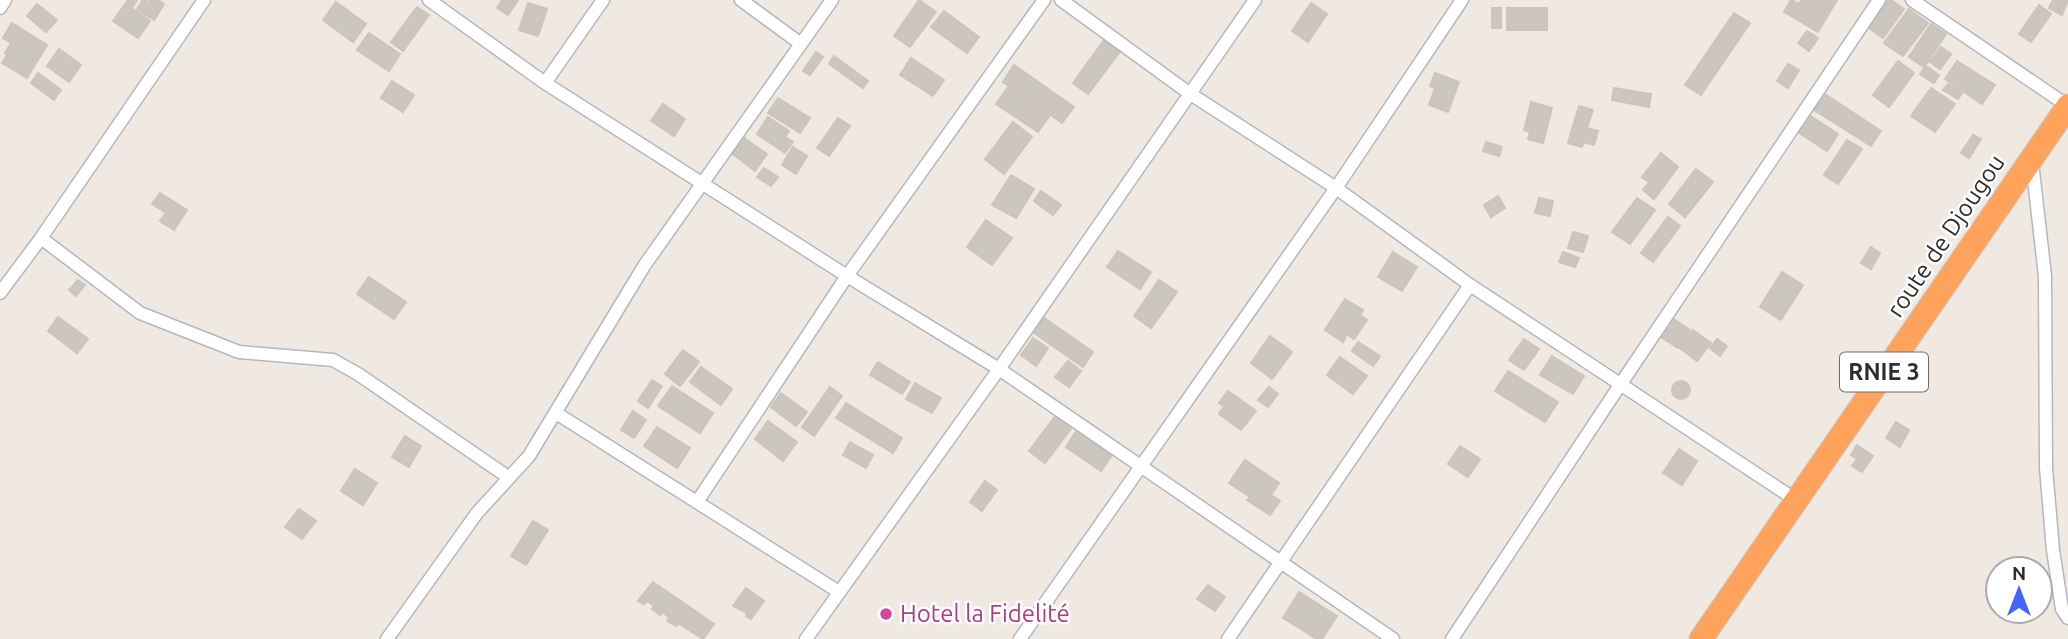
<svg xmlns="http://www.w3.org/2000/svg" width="2068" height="639" font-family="Ubuntu,sans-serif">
	<rect width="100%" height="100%" fill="#efe9e1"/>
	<path fill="#cbc7bf" stroke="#cbc5ba" stroke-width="2" d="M128 0H137L132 8 150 21 138 38 113 21Z
		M143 0 149 2 151 0H158L164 4 154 20 137 9Z
		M502 0H518L508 15 497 8Z
		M919 0 936 12 910 47 894 36Z
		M1791 0 1799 4 1802 0H1837L1818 32 1784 12Z
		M1883 0H1891L1904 9 1883 38 1865 25Z
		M2053 0H2068L2062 15 2049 8Z
		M336 2 366 24 353 42 323 20Z
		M528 3 547 9 538 36 519 30Z
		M1311 3 1327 14 1308 42 1292 31Z
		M37 4 57 20 46 32 27 16Z
		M2039 5 2051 14 2031 42 2019 34Z
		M417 7 429 15 403 51 391 42Z
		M1492 8H1501V28H1492Z
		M1507 8H1547V30H1507Z
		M1909 9 1928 23 1903 56 1884 43Z
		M944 11 979 37 967 53 931 27Z
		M1734 13 1750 23 1701 95 1685 85Z
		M12 23 47 45 27 78 2 63 7 55 5 53 11 43 3 38Z
		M1931 24 1946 34 1924 67 1909 57Z
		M1807 31 1818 38 1809 51 1798 43Z
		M369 33 400 54 389 71 357 50Z
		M1105 39 1121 50 1088 94 1073 83Z
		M1941 47 1951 54 1940 69 1930 62Z
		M59 49 81 65 69 82 47 66Z
		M816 52 823 57 810 75 803 71Z
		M834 56 868 81 863 88 829 64Z
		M911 58 944 80 933 96 900 75Z
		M1898 61 1914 73 1889 107 1873 95Z
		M1957 61 1995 85 1982 104 1945 79Z
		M1788 64 1799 70 1788 88 1777 81Z
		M1014 65 1074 107 1062 123 1003 82Z
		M1926 66 1939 75 1934 83 1920 74Z
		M38 73 61 90 54 100 31 83Z
		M1435 73 1459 82 1448 112 1429 105 1435 88 1430 86Z
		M392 81 414 95 403 112 381 98Z
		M1948 84 1962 93 1958 99 1943 90Z
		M1008 87 1050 115 1038 132 996 104Z
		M1614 88 1651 94 1649 107 1612 100Z
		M1931 88 1955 104 1935 132 1911 116Z
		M1825 94 1881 131 1871 146 1814 110Z
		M778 98 810 118 800 133 768 113Z
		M1531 102 1552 108 1543 143 1528 139 1530 132 1524 130Z
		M663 104 685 119 674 136 651 121Z
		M1579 106 1593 110 1587 128 1598 131 1594 145 1584 142 1582 147 1568 143Z
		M1809 115 1838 134 1827 151 1798 132Z
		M768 117 789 131 785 137 793 142 785 153 757 134Z
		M838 118 850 126 829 156 817 148Z
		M1013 122 1032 137 1004 174 985 159Z
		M740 135 767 154 755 171 729 151Z
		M1973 135 1981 139 1969 158 1961 153Z
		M1847 140 1862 149 1838 184 1824 175Z
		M1486 142 1502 147 1499 156 1483 151Z
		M793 147 807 156 796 174 782 165Z
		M1661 153 1678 167 1654 199 1643 190 1649 182 1642 177Z
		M764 168 778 177 771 186 757 177Z
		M1696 169 1713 182 1685 217 1669 204Z
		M1011 175 1034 189 1016 218 992 205Z
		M1041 191 1061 205 1053 215 1034 201Z
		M160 193 187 210 174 230 160 221 166 213 152 204Z
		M1498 196 1505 208 1491 217 1484 205Z
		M1539 198 1553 201 1550 216 1535 213Z
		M1637 198 1655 210 1630 244 1612 232Z
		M1668 217 1680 226 1653 262 1641 253Z
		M986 220 1012 238 992 265 967 247Z
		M1573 232 1588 236 1583 252 1568 248Z
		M1871 247 1880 253 1871 269 1861 263Z
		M1118 251 1151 272 1140 289 1107 267Z
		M1393 252 1417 267 1402 291 1378 277Z
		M1563 252 1579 258 1575 267 1559 262Z
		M1782 272 1803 285 1781 320 1760 307Z
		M369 277 406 302 394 319 357 294Z
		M78 280 85 285 76 296 69 290Z
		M1159 280 1177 292 1151 328 1134 316Z
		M1345 299 1363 310 1360 315 1367 320 1354 339 1347 334 1343 342 1325 330Z
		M1040 315 1093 352 1083 367 1030 330Z
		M58 317 88 339 77 353 48 331Z
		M1672 318 1690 330 1678 348 1659 336Z
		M1693 330 1711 343 1697 361 1680 348Z
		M1270 336 1292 352 1272 379 1251 363Z
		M1033 338 1048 348 1036 366 1021 355Z
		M1524 339 1539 349 1524 370 1509 360Z
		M1717 339 1727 346 1720 356 1710 348Z
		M1358 342 1380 356 1373 366 1352 351Z
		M683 350 699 362 680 386 665 374Z
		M1552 356 1584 376 1573 394 1540 375Z
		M1340 357 1367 376 1353 394 1327 375Z
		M1068 361 1081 371 1069 387 1055 377Z
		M878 362 910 382 902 394 870 375Z
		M701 367 732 389 721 405 690 382Z
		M1508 371 1558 402 1545 422 1495 391Z
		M652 380 662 386 648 408 638 401Z
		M1672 390a9 9 0 1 1 18 0a9 9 0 1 1-18 0Z
		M915 383 941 398 932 413 906 399Z
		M672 386 713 413 700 433 658 406Z
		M830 387 842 396 814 436 802 427Z
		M1269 387 1278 394 1268 407 1258 400Z
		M1228 391 1256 411 1241 430 1219 414 1224 406 1219 403Z
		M781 393 807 412 796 426 771 407Z
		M846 403 902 438 893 453 836 418Z
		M633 411 646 420 634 438 621 430Z
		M1057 414 1073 426 1045 463 1029 451Z
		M768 421 797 442 783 461 755 439Z
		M1896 422 1909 430 1900 447 1886 438Z
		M657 427 690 448 677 468 644 446Z
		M1077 430 1112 455 1101 471 1066 447Z
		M405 436 421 446 409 467 392 457Z
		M850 442 873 455 866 468 843 455Z
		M1857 445 1873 456 1862 472 1852 466 1857 459 1851 455Z
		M1460 446 1480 459 1468 477 1448 464Z
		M1679 449 1697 461 1682 485 1663 473Z
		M1245 460 1279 483 1271 495 1280 501 1270 515 1247 500 1250 497 1229 483Z
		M355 469 377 483 363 505 341 491Z
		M985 481 997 490 982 511 970 502Z
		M299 509 316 521 302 539 285 527Z
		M533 521 548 530 526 565 511 556Z
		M653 582 714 624 703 639 678 623 677 626 667 621 669 617 662 612 660 615 652 609 654 606 647 601 644 604 638 601Z
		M1208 585 1225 597 1215 611 1197 599Z
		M746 588 764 601 751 619 746 616 747 613 733 606Z
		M1299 592 1337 616 1322 639H1317L1283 618Z"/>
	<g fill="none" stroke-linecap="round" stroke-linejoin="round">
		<defs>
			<path id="street" d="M429 0 545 83 847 276 999 369 1393 639
				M741 0 801 44
				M1061 0 1189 93 1336 188 1470 285 1796 500
				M1912 0 2068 106
				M0 8 5 0
				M545 83 603 0
				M2032 162 2045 276 2046 468 2053 550 2062 609 2068 618
				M41 238 140 313 239 352 333 360 358 374 508 477
				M0 293 41 238 204 0
				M556 413 839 592
				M697 502 847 276 1044 0
				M387 639 477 513 529 456 644 266 832 0
				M806 639 999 369 1255 0
				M1020 639 1336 188 1462 0
				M1228 639 1470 285
				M1452 639 1620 385 1879 0"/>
			<path id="highway" d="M1701 639 2068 106"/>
		</defs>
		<use href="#street" stroke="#b4b7c1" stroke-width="15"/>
		<use href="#highway" stroke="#c9c9c9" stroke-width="25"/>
		<use href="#street" stroke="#fff" stroke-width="12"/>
		<use href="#highway" stroke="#ffa35c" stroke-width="23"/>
	</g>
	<circle fill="#d1479c" stroke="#fff" stroke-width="2.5" cx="886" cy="614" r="7"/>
	<g text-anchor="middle" stroke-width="5" stroke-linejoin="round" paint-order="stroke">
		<rect fill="#fff" stroke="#6d6d6d" stroke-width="2" x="1840" y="352.5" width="88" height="39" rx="5"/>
		<g font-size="23" font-weight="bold" fill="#2e2e2e">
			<text x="1884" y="380">RNIE 3</text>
		</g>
		<g font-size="24" fill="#2e2e2e" stroke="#fff">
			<text transform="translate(1946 236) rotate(-56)" y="8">route de Djougou</text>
		</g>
		<g font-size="24" fill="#b23c85" stroke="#fff" text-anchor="start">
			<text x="900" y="622">Hotel la Fidelité</text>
		</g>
	</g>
	<g transform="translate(2019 590)"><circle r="33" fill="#ffffff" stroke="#ababab" stroke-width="2"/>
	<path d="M0-5L12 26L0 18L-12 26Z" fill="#4264fb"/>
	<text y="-10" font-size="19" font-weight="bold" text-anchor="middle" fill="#2e2e2e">N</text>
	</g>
</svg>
